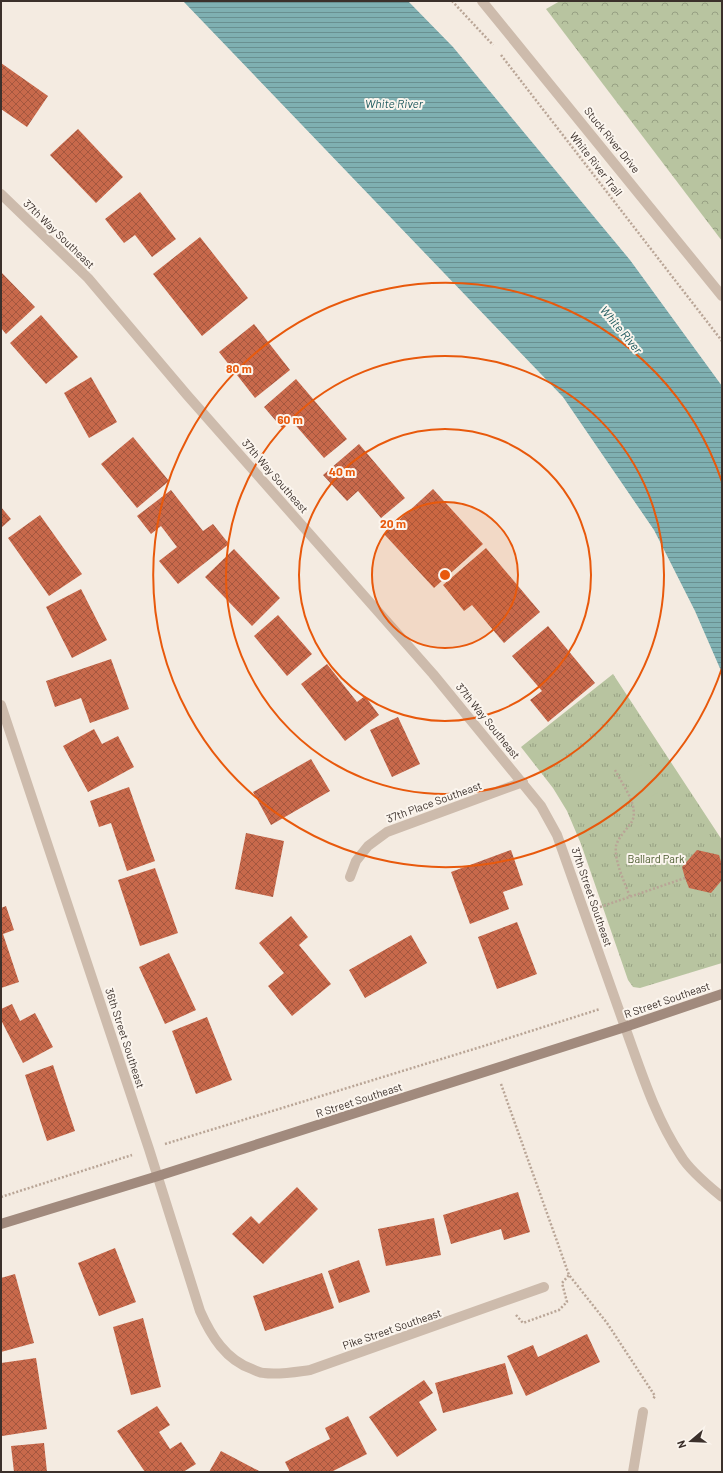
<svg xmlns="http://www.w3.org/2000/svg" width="723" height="1473" font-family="Barlow,sans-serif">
	<defs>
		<pattern id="forest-crowns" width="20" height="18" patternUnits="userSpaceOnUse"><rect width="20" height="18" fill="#b8c4a0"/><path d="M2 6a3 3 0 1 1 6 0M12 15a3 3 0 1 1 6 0" fill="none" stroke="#97a083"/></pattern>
		<pattern id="park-tufts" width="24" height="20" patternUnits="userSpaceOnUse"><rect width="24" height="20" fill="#b8c4a0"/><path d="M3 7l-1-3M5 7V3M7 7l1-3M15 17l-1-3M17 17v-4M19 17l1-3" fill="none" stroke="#97a083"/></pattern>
		<pattern id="water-rules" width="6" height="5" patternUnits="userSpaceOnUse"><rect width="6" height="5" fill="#7fb0b2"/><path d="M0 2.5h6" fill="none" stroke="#699091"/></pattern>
		<pattern id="building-cross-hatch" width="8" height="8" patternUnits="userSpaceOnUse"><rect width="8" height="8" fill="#c8694b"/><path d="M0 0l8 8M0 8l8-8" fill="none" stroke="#a4573f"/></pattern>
	</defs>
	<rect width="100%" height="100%" fill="#f4ebe1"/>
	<path fill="url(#forest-crowns)" d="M560 1H722V241L546 9Z"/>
	<path fill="url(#park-tufts)" d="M613 674 722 840V963L640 988 633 987 628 980 581 844 567 811 553 788 521 747Z"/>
	<path fill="#b8c4a0" d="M648 762 662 791 637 803 623 774Z"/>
	<path fill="url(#water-rules)" d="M183 1H408L453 47 630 260 722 386V673L695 611 654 530 563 397Z"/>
	<path fill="url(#building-cross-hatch)" d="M1 63 48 96 27 127 1 109Z
		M78 129 123 177 96 203 50 155Z
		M140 192 176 239 152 257 135 235 124 243 105 219Z
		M200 237 248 298 202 336 153 274Z
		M1 272 35 307 6 334 1 328Z
		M41 315 78 357 46 384 10 343Z
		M254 324 290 370 255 398 219 352Z
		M91 377 117 422 89 438 64 393Z
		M296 379 347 439 324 458 291 420 282 428 264 407Z
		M133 437 169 481 137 508 101 464Z
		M359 444 405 498 381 518 358 491 347 501 323 475Z
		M433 489 483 544 434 588 384 534Z
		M171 490 203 531 213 524 229 544 178 584 159 561 177 547 161 526 151 534 137 516Z
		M1 507 11 519 1 528Z
		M40 515 82 574 49 596 8 538Z
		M486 548 540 612 504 643 472 605 464 611 443 585Z
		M234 549 280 598 252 626 205 577Z
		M81 589 107 640 72 658 46 607Z
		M278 615 312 654 287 676 254 636Z
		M548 626 595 683 548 722 530 700 542 691 512 656Z
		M111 659 129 709 90 723 81 698 55 707 46 681Z
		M327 664 357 702 365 696 379 715 345 741 301 684Z
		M398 717 420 764 392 777 370 730Z
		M94 729 102 744 118 736 134 767 88 792 63 746Z
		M311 759 330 791 271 825 253 792Z
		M129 787 155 861 127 871 111 823 99 827 90 801Z
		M246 833 284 841 273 897 235 889Z
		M511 850 523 885 503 892 509 909 470 924 451 872Z
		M697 850 719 855 722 865V880L711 893 689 888 685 878 682 867Z
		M155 868 178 933 140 946 118 880Z
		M6 906 14 930 3 934 19 982 1 988V908Z
		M291 916 308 937 299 945 331 984 292 1016 268 986 284 973 259 943Z
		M517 922 537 974 497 989 478 937Z
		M411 935 427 963 365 998 349 970Z
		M169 953 196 1010 165 1024 139 967Z
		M12 1004 20 1021 35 1013 53 1047 23 1063 1 1020V1009Z
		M207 1017 232 1080 196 1094 172 1031Z
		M53 1065 75 1131 47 1141 25 1075Z
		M297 1187 318 1209 263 1264 232 1234 251 1216 259 1224Z
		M518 1192 530 1232 504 1240 501 1229 451 1244 443 1215Z
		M434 1218 441 1255 386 1266 378 1229Z
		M115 1248 136 1302 99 1316 78 1263Z
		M359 1260 370 1292 339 1303 328 1271Z
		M322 1273 334 1308 265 1331 253 1296Z
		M15 1274 34 1343 1 1352V1278Z
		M143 1318 161 1387 131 1395 113 1327Z
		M587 1334 600 1362 526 1396 507 1356 533 1345 538 1357Z
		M36 1358 47 1429 2 1436 1 1363Z
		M505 1363 513 1394 443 1413 435 1383Z
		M424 1380 433 1393 419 1402 437 1430 397 1457 369 1417Z
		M157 1406 170 1425 159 1432 170 1449 181 1442 196 1464 183 1472H145L117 1431Z
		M348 1416 367 1454 331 1472H290L285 1462 330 1439 325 1428Z
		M44 1443 47 1472H14L11 1446Z
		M221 1451 261 1472H209Z"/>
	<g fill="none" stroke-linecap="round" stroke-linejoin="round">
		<path stroke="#b9a596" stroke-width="2.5" stroke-dasharray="2 2" stroke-linecap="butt" d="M452 1 493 45
			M501 55 722 341
			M615 770C622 784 641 808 631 823 626 830 618 838 616 846 614 861 625 883 630 897
			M600 907 685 878
			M501 1084 569 1275 607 1323 655 1396 653 1399
			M165 1144 487 1045 600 1009
			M1 1197 132 1155
			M516 1315 523 1323 559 1310 567 1302 562 1283 569 1275"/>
		<path stroke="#cdbbac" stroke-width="10" d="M625 1027C641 1071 655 1117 681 1156 688 1168 711 1188 722 1197"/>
		<path stroke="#cdbbac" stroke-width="10" d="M482 1 722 296
			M1 194 88 278 187 395 433 674 541 806 557 835 625 1027
			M1 705 149 1149 200 1311C211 1336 226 1360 252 1369 256 1371 260 1373 264 1373 279 1375 295 1372 310 1370L544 1287
			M350 877 356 861 368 846 387 832 523 782
			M633 1472 643 1412"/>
		<path stroke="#a18a7d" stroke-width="10" d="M1 1224 158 1176 625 1027 722 994"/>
	</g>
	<circle cx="445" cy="575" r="73" fill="#e8590c" fill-opacity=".12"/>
	<g fill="none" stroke="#e8590c" stroke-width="2">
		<circle cx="445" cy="575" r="73"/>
		<circle cx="445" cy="575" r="146"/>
		<circle cx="445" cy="575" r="219"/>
		<path d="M722 668A292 292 0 1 1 722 482"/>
	</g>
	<g text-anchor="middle" stroke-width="4" stroke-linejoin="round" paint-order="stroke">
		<g font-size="11" fill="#3b302b" stroke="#fbf5ee">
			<text transform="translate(612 140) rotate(51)" y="4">Stuck River Drive</text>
			<text transform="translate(596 164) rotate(52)" y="4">White River Trail</text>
			<text transform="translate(59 234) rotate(44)" y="4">37th Way Southeast</text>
			<text transform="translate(275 476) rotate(49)" y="4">37th Way Southeast</text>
			<text transform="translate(488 721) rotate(51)" y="4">37th Way Southeast</text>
			<text transform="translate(434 802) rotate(-20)" y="4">37th Place Southeast</text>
			<text transform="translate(592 897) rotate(71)" y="4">37th Street Southeast</text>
			<text transform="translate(667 1000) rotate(-19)" y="4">R Street Southeast</text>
			<text transform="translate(125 1038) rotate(72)" y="4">36th Street Southeast</text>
			<text transform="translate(359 1100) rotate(-18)" y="4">R Street Southeast</text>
			<text transform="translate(392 1329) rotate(-19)" y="4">Pike Street Southeast</text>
		</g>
		<g font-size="11" fill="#4a5a2e" stroke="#fbf5ee">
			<text x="656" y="863">Ballard Park</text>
		</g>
		<g font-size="12" font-style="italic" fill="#1f5a5e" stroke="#fbf5ee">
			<text x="394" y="108">White River</text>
			<text transform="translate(621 330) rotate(50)" y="4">White River</text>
		</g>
	</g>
	<circle cx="445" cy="575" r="6" fill="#e8590c" stroke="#fbf5ee" stroke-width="2"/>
	<g font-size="12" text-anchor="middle" font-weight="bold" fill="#e8590c" stroke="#fbf5ee" stroke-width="4" stroke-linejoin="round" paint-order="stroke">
		<text x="239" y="373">80 m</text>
		<text x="290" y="424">60 m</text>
		<text x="342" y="476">40 m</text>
		<text x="393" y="528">20 m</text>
	</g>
	<rect width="723" height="1473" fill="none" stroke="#3b302b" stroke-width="4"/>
	<g transform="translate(691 1441) rotate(251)" stroke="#fbf5ee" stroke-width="3" paint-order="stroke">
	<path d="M0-3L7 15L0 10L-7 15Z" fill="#3b302b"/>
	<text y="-6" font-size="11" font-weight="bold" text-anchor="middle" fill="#3b302b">N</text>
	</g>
</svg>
